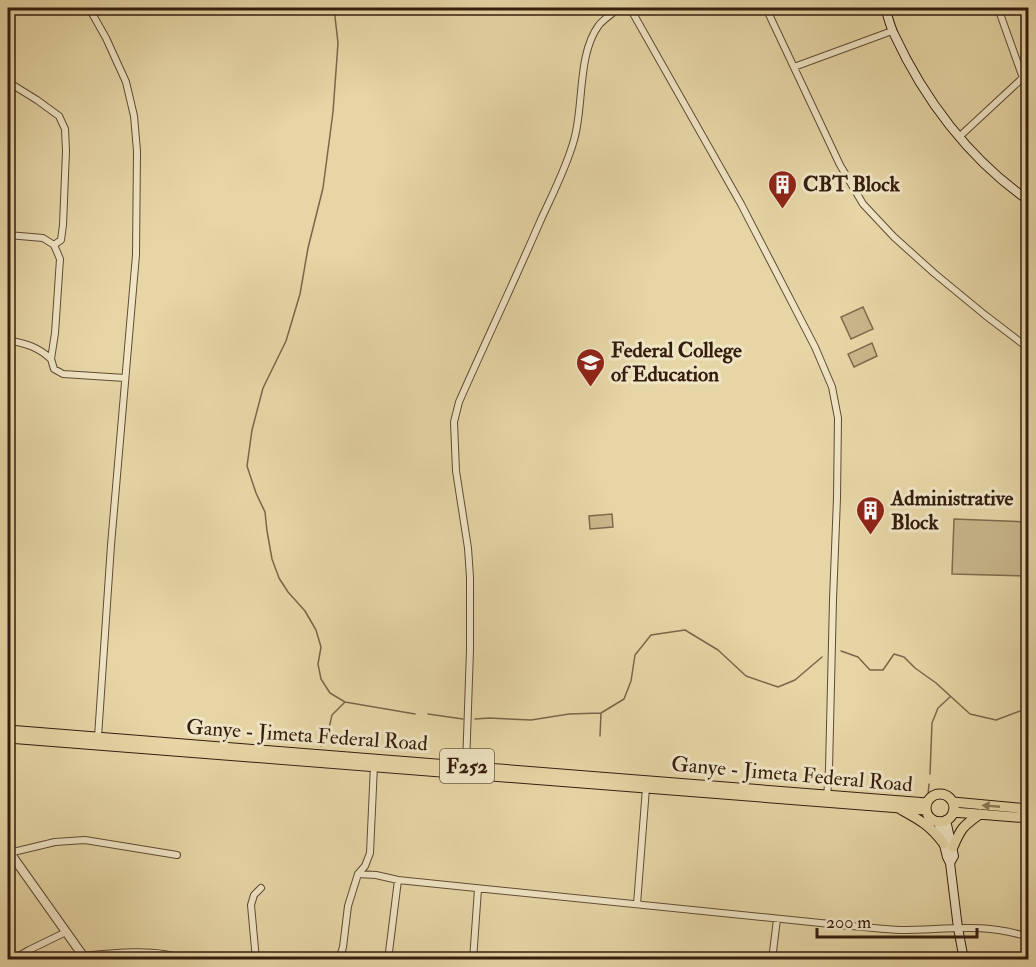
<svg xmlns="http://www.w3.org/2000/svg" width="1036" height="967" font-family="'IM FELL Double Pica',serif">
	<rect width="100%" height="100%" fill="#e6d5a5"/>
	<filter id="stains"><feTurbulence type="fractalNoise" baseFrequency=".00333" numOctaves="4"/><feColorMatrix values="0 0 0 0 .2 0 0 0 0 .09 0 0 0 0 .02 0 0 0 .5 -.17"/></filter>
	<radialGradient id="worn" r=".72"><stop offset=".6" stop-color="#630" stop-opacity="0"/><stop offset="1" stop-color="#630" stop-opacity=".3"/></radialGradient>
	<path fill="#c8b68b" stroke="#7e6a4c" stroke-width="1.5" d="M863 307 873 329 851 339 841 317Z
		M872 343 877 356 854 367 848 354Z
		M612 514 613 527 590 529 589 516Z
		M954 519 1028 522V576L952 574Z"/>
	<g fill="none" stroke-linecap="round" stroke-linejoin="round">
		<path stroke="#7a664a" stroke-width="1.5" d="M334 8 338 43 333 112 323 188 308 248 300 294 286 341 263 388 252 430 247 466 256 493 265 512 267 531 272 559 279 578 288 592 305 611 316 630 321 647 318 664 321 679 330 693 345 702 415 714
			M841 651 858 657 870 670H883L894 654 904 657 915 668 936 683 970 714 996 720 1028 708
			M428 714 463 719
			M475 719 489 718 531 720 569 714 601 713 624 699 631 681 635 655 651 635 685 630 718 650 746 676 778 687 795 680 822 657
			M329 728 332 715 345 702
			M600 736 601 713
			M321 746 326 736
			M930 774 932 723 938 708 950 697
			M928 795 929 784"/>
		<defs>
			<path id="minor" d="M89 8 106 38 126 82 134 116 137 151 136 255 111 545 98 737
				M630 8 741 204 815 347 832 387 838 418 837 498 833 600 829 769 827 798
				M766 8 840 165 863 204 894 237 934 273 985 315 1028 348
				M998 8 1023 78
				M794 67 892 31
				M8 82 37 100 59 116 65 129 66 151 63 225 61 240 54 245
				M959 137 1028 73
				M8 235 43 238 54 245 60 259 55 333 51 359 54 369 63 374 125 378
				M8 340C26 344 37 346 51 359
				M466 766 470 650V577L468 548 456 471 454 422 459 402C485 343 513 284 539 224 551 197 566 169 574 140 584 107 577 54 599 25 604 19 613 13 619 8
				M9 853 55 842 85 840 177 855
				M358 874 376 875 398 880 850 926C866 927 883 929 900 930 946 930 983 922 1028 937
				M637 904 646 788
				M83 956C112 953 159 948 185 960
				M12 960 29 950 66 932
				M256 960 251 905 254 895 261 888
				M339 960 343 947 348 906 358 874 365 866 370 853 374 765
				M388 960 398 880
				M473 960 478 889
				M772 960 777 919"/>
			<path id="tertiary" d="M8 850 86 960"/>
			<path id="secondary" d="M885 8C888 16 890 26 894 34 924 99 969 159 1028 200
				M946 820 954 856 950 863
				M938 821 947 857 950 863 958 928 964 960"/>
			<path id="primary" d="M8 730 927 803
				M8 738 926 810
				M926 808a14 14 0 1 1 28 0a14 14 0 1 1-28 0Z
				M953 802 1028 809
				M900 809C920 820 930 825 944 844
				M953 812 1028 818
				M953 847C961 828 963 826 980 814"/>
		</defs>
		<use href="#minor" stroke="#604b34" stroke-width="8"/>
		<use href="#tertiary" stroke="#604b34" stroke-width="10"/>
		<use href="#secondary" stroke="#341d0e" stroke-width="10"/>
		<use href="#primary" stroke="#341d0e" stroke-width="11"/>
		<use href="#minor" stroke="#efe4c4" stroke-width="6"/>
		<use href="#tertiary" stroke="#efe4c4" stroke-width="8"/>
		<use href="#secondary" stroke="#efe4c4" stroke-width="8"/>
		<use href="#primary" stroke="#e6d5a5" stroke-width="9"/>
	</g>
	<defs><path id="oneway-solid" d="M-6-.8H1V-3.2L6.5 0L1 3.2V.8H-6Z" transform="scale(1.5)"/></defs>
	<use fill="#8d795a" href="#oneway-solid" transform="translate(991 806) rotate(-175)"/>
	<defs>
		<symbol id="building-pin" viewBox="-11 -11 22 30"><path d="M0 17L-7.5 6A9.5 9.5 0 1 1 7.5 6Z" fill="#8f2418" stroke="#efe4c4"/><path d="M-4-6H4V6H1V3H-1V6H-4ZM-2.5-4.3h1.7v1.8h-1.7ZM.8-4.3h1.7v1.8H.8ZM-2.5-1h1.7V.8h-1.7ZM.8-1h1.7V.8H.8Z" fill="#fff"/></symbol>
		<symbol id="school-pin" viewBox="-11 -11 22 30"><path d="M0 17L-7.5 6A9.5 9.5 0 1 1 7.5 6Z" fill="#8f2418" stroke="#efe4c4"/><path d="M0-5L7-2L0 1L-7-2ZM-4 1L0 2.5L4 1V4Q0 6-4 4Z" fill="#fff"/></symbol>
	</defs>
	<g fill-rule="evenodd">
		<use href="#building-pin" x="766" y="168" width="33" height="45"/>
		<use href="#school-pin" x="574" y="346" width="33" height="45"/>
		<use href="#building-pin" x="854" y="494" width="33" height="45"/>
	</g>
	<g text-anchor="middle" stroke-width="6" stroke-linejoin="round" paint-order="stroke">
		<rect fill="#efe4c4" stroke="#6c5945" stroke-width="1.5" x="440" y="749" width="54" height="34" rx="4.5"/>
		<g font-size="20" font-weight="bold" fill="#341d0e">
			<text x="467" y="773">F252</text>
		</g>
		<g font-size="21" font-weight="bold" fill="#341d0e" stroke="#efe4c4" text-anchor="start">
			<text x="803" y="191">CBT Block</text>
			<text x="611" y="357">Federal College<tspan x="611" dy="24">of Education</tspan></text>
			<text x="891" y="505">Administrative<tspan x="891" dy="24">Block</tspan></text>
		</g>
		<g font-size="21" fill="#341d0e" stroke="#efe4c4">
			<text transform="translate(307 735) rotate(4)" y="7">Ganye - Jimeta Federal Road</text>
			<text transform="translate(792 774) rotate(5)" y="7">Ganye - Jimeta Federal Road</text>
		</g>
	</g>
	<rect width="1036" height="967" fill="none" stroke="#e6d5a5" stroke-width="30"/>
	<rect x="9" y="9" width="1018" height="949" fill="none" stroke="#341d0e" stroke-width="3"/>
	<rect x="15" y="15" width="1006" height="937" fill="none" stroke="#341d0e" stroke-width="1.5"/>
	<path d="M817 928v9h160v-9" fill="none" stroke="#341d0e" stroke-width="3"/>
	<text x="826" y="928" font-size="18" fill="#341d0e" stroke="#efe4c4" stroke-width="4.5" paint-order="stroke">200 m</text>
	<rect width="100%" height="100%" filter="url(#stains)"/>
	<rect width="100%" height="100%" fill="url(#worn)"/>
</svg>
